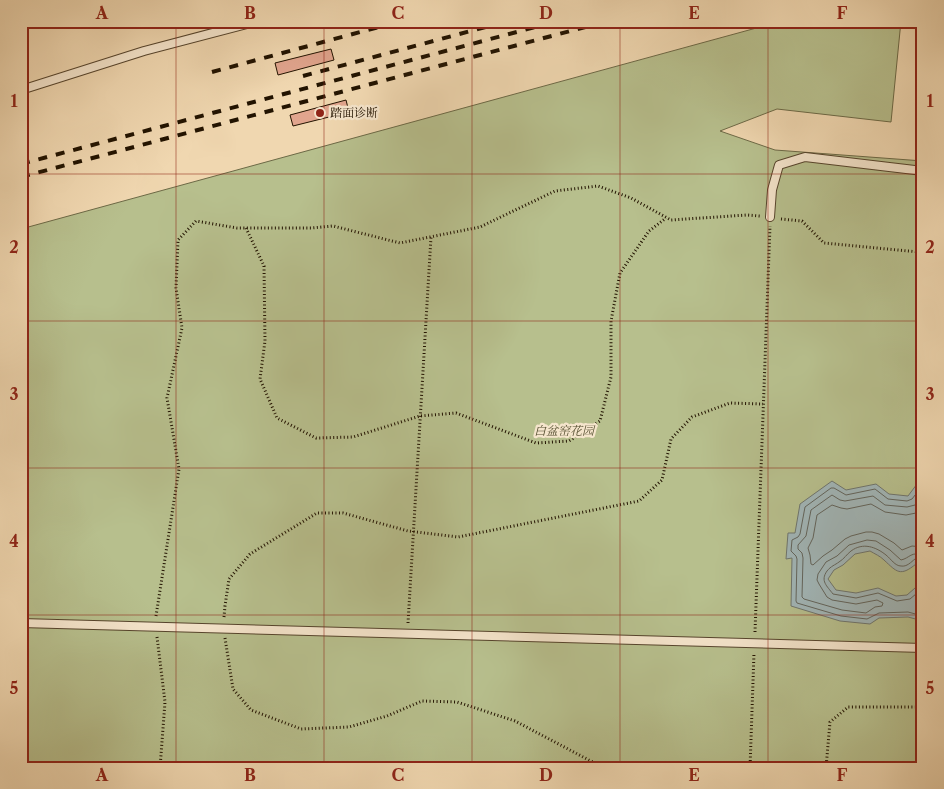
<svg xmlns="http://www.w3.org/2000/svg" width="944" height="789" font-family="'Libre Caslon Text','Noto Serif SC',serif">
	<rect width="100%" height="100%" fill="#f0d7b0"/>
	<filter id="stains"><feTurbulence type="fractalNoise" baseFrequency=".004" numOctaves="4"/><feColorMatrix values="0 0 0 0 .2 0 0 0 0 .09 0 0 0 0 .02 0 0 0 .5 -.17"/></filter>
	<radialGradient id="worn" r=".72"><stop offset=".6" stop-color="#630" stop-opacity="0"/><stop offset="1" stop-color="#630" stop-opacity=".3"/></radialGradient>
	<path fill="#b7bf8d" stroke="#6c6946" d="M782 21H901L891 122 777 109 720 131 775 150 923 161V768H24L21 694V229Z"/>
	<path fill="#a1b6b8" stroke="#6e756e" d="M832 481 846 490 876 484 889 494 908 496 917 484 923 485V566L916 564C900 577 897 572 884 560 880 556 875 554 870 551L855 554 843 565 834 570 828 579 836 590 856 593 878 588 896 596 907 595 923 581V621L908 617 879 618 870 624 840 621 791 606 792 558 786 559 788 533H795L800 504Z"/>
	<g fill="none" stroke-linecap="round" stroke-linejoin="round">
		<path stroke="#62645c" stroke-width="1" d="M923 490H919L912 499 907 501 888 499 875 489 846 495 834 488H831L805 507 800 534 798 537 792 540 791 551 796 556 797 559 796 601 797 603 841 616 867 619 879 613 908 612 923 616
			M923 496 915 505 907 507 885 505 873 496 845 501 840 500 832 495 811 510 806 536 798 545V549L802 553 803 558 802 597 804 599 842 610 866 613 875 607 882 606 883 603 877 600 856 604 832 600 827 597 819 584 817 580 818 574 826 562 837 556 849 545 867 540 876 541 890 550 901 560C910 558 911 551 923 555
			M923 508 916 513 906 515 885 512 871 504 847 509 841 508 832 505 817 515 813 538 808 548 810 555 811 564 813 565 823 556 832 550 845 539 851 536 866 532H872L879 534 894 543 902 550 912 546 923 547
			M923 561 915 559C911 562 907 567 901 566 895 566 891 559 886 555 876 547 863 542 851 551 847 554 844 559 839 562 835 565 831 566 827 571 820 581 827 586 833 594L856 598 878 593 897 601 910 599 923 588"/>
	</g>
	<path fill="#e1a58e" stroke="#221300" d="M331 49 334 60 278 75 275 63Z
		M346 100 349 112 293 126 290 115Z"/>
	<g fill="none" stroke-linecap="round" stroke-linejoin="round">
		<defs>
			<path id="service" d="M21 90 144 51 258 21
				M770 217 772 190 779 165 805 157 923 171
				M21 623 923 648"/>
		</defs>
		<use href="#service" stroke="#56442c" stroke-width="10"/>
		<path stroke="#221300" stroke-width="3" stroke-dasharray="1 2.5" stroke-linecap="butt" d="M781 219 802 221 824 243 919 252 923 251
			M246 228 264 266 265 341 260 379 277 418 316 438 353 437 420 416 456 413 536 443 569 441 600 421 611 377V321L620 273 649 231 666 218
			M156 616 179 469 167 398 182 328 176 288 178 240 196 221 237 228H311L333 226 400 243 480 227 555 191 598 186 631 198 671 220 747 215 760 216
			M224 617 225 606 229 579 250 554 317 513H343L408 531 458 537 639 501 662 480 671 439 692 417 730 403 763 404
			M408 623 431 237
			M755 632 770 226
			M157 637 165 702 160 768
			M225 638 233 689 251 710 301 729 349 727 387 716 422 701 457 702 515 721 604 768
			M750 768 754 653
			M826 768 830 722 848 707H923"/>
		<use href="#service" stroke="#f5e5cc" stroke-width="8"/>
		<path stroke="#221300" stroke-width="4" stroke-dasharray="9 9" stroke-linecap="butt" d="M212 72 401 21
			M303 76 508 21
			M21 164 558 21
			M21 177 608 21"/>
	</g>
	<path fill="none" stroke="#8f2418" stroke-width="1" stroke-opacity="0.55" d="M176 21V768M324 21V768M472 21V768M620 21V768M768 21V768M21 174H923M21 321H923M21 468H923M21 615H923"/>
	<circle fill="#8f2418" stroke="#f5e5cc" stroke-width="2" cx="320" cy="113" r="5"/>
	<g text-anchor="middle" stroke-width="4.5" stroke-linejoin="round" paint-order="stroke">
		<g font-size="12" fill="#221300" stroke="#f5e5cc" text-anchor="start">
			<text x="330" y="117">踏面诊断</text>
		</g>
		<g font-size="12" font-style="italic" fill="#564f31" stroke="#f5e5cc">
			<text x="564" y="435">白盆窑花园</text>
		</g>
	</g>
	<rect width="944" height="789" fill="none" stroke="#f0d7b0" stroke-width="55"/>
	<rect x="28" y="28" width="888" height="734" fill="none" stroke="#8f2418" stroke-width="2"/>
	<g font-size="16" text-anchor="middle" font-weight="bold" fill="#8f2418">
		<text x="102" y="19">A</text>
		<text x="250" y="19">B</text>
		<text x="398" y="19">C</text>
		<text x="546" y="19">D</text>
		<text x="694" y="19">E</text>
		<text x="842" y="19">F</text>
		<text x="14" y="107">1</text>
		<text x="930" y="107">1</text>
		<text x="14" y="253">2</text>
		<text x="930" y="253">2</text>
		<text x="14" y="400">3</text>
		<text x="930" y="400">3</text>
		<text x="14" y="547">4</text>
		<text x="930" y="547">4</text>
		<text x="14" y="694">5</text>
		<text x="930" y="694">5</text>
		<text x="102" y="781">A</text>
		<text x="250" y="781">B</text>
		<text x="398" y="781">C</text>
		<text x="546" y="781">D</text>
		<text x="694" y="781">E</text>
		<text x="842" y="781">F</text>
	</g>
	<rect width="100%" height="100%" filter="url(#stains)"/>
	<rect width="100%" height="100%" fill="url(#worn)"/>
</svg>
